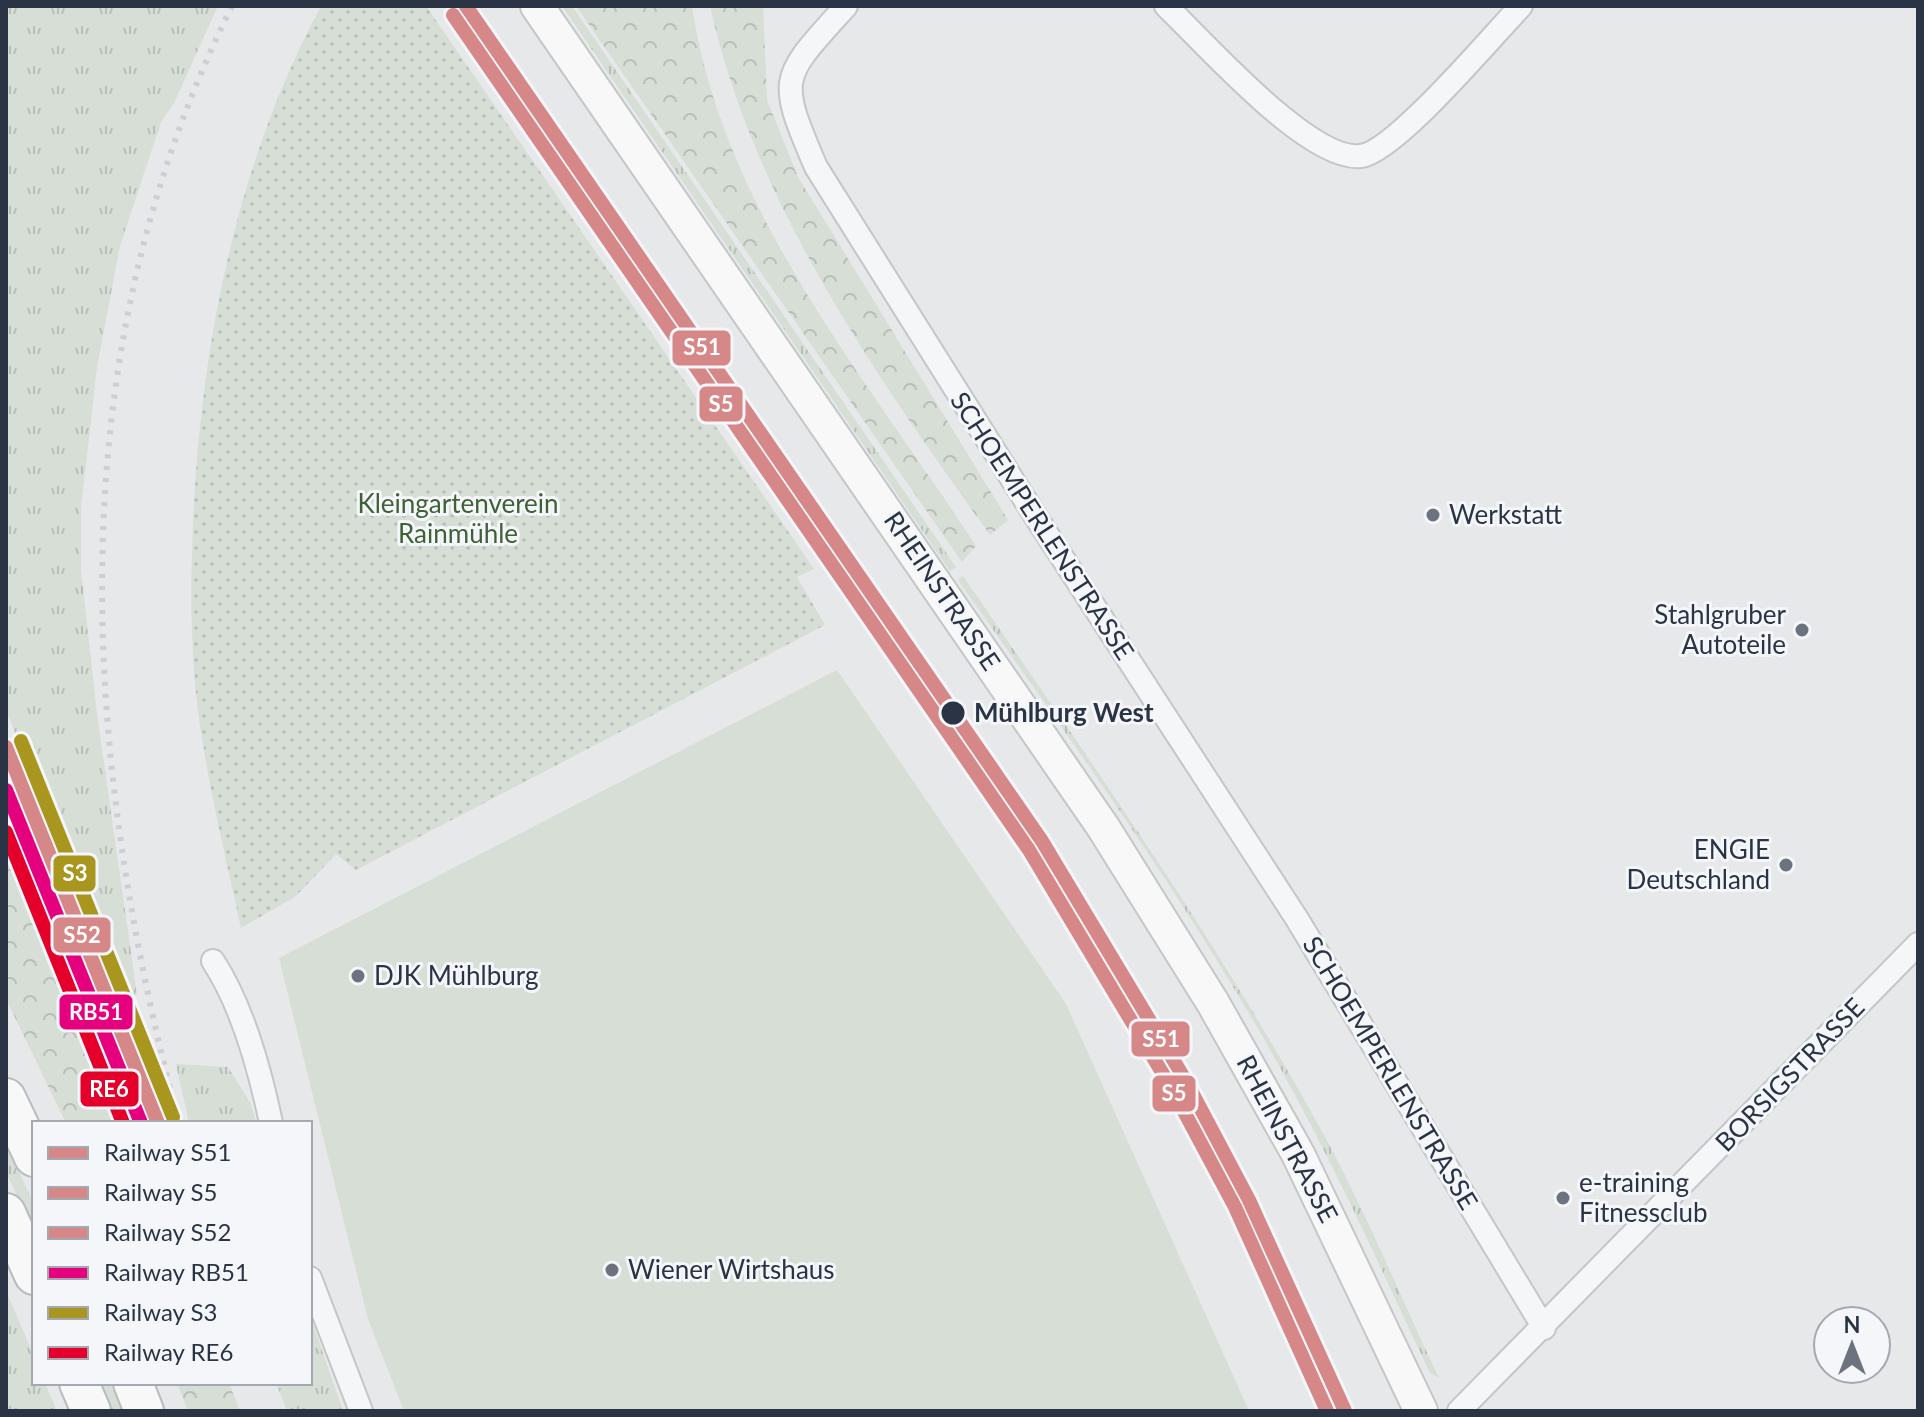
<svg xmlns="http://www.w3.org/2000/svg" width="1924" height="1417" font-family="Lato,sans-serif">
	<defs>
		<pattern id="grass-tufts" width="24" height="20" patternUnits="userSpaceOnUse" patternTransform="scale(2)"><rect width="24" height="20" fill="#d6ded6"/><path d="M3 7l-1-3M5 7V3M7 7l1-3M15 17l-1-3M17 17v-4M19 17l1-3" fill="none" stroke="#b8bfb9"/></pattern>
		<pattern id="forest-crowns" width="20" height="18" patternUnits="userSpaceOnUse" patternTransform="scale(2)"><rect width="20" height="18" fill="#d6ded6"/><path d="M2 6a3 3 0 1 1 6 0M12 15a3 3 0 1 1 6 0" fill="none" stroke="#b8bfb9"/></pattern>
		<pattern id="garden-dots" width="8" height="8" patternUnits="userSpaceOnUse" patternTransform="scale(2)"><rect width="8" height="8" fill="#d6ded6"/><path d="M2 2h.1M6 6h.1" fill="none" stroke="#b8bfb9" stroke-width="1.8" stroke-linecap="round"/></pattern>
	</defs>
	<rect width="100%" height="100%" fill="#e6e8ea"/>
	<path fill="url(#grass-tufts)" d="M6 6H218L174 103 161 122 120 246 97 367 81 508V570L97 714 137 995H132L109 938 76 885 6 710Z
		M562 6H572L956 567 950 571Z
		M963 576C1087 756 1213 934 1319 1126 1364 1207 1399 1294 1439 1378L1430 1373C1392 1293 1356 1212 1315 1133 1215 938 1084 759 958 580Z
		M176 1064 228 1067 251 1104 256 1123H189Z
		M6 1144 34 1204V1232L6 1172Z
		M6 1291 34 1356V1383H45L57 1411H6Z
		M310 1316 343 1411H287L276 1383H310Z
		M99 1383H110L122 1411H110Z"/>
	<path fill="url(#forest-crowns)" d="M576 6H692C723 212 866 377 976 546L962 562Z
		M710 6H763L767 100 798 177 1008 520 990 535C874 373 754 203 710 6Z
		M6 838 123 1123H66L6 999Z
		M177 1383H229L240 1411H188Z"/>
	<path fill="#d6ded6" d="M837 670 1066 1004 1249 1411H404L368 1319 279 958Z"/>
	<path fill="url(#garden-dots)" d="M321 6H426L814 569 797 577 825 625 356 870 336 854 296 896 241 928C228 867 213 806 203 744 189 664 190 583 194 502 204 330 239 159 321 6Z"/>
	<g fill="none" stroke-linecap="round" stroke-linejoin="round">
		<defs>
			<path id="minor" d="M846 6C780 79 777 76 816 167L1034 514 1297 919 1544 1328
				M1166 6C1204 42 1310 163 1361 156 1395 152 1493 35 1521 6
				M213 961C243 1007 260 1070 271 1123
				M310 1278 361 1411
				M1459 1411 1918 944"/>
			<path id="secondary" d="M537 6 1103 827 1213 1003 1298 1154 1421 1411"/>
			<path id="trunk" d="M6 1098 34 1157
				M6 1213 34 1275
				M79 1383 91 1411
				M133 1383 144 1411"/>
		</defs>
		<use href="#minor" stroke="#c4c6c8" stroke-width="26"/>
		<use href="#secondary" stroke="#c4c6c8" stroke-width="36"/>
		<use href="#trunk" stroke="#b8bbbf" stroke-width="42"/>
		<use href="#minor" stroke="#f5f6f7" stroke-width="22"/>
		<use href="#secondary" stroke="#f8f8f8" stroke-width="32"/>
		<use href="#trunk" stroke="#f8f8f8" stroke-width="38"/>
		<path stroke="#cecfd2" stroke-width="6" stroke-dasharray="4 8" stroke-linecap="butt" d="M179 1123C80 750 56 360 232 6"/>
		<defs>
			<path id="rail-1" d="M466 6 1042 841 1186 1081 1249 1200 1345 1411"/>
			<path id="rail-2" d="M453 15 1029 850 1172 1089 1235 1207 1327 1411"/>
			<path id="rail-3" d="M6 747 158 1123"/>
			<path id="rail-4" d="M6 790 141 1123"/>
			<path id="rail-5" d="M21 741 173 1117"/>
			<path id="rail-6" d="M6 832 123 1123"/>
		</defs>
		<use href="#rail-1" stroke="#f4f6f9" stroke-width="20"/>
		<use href="#rail-2" stroke="#f4f6f9" stroke-width="20"/>
		<use href="#rail-3" stroke="#f4f6f9" stroke-width="20"/>
		<use href="#rail-4" stroke="#f4f6f9" stroke-width="20"/>
		<use href="#rail-5" stroke="#f4f6f9" stroke-width="20"/>
		<use href="#rail-6" stroke="#f4f6f9" stroke-width="20"/>
		<use href="#rail-1" stroke="#d68788" stroke-width="14"/>
		<use href="#rail-2" stroke="#d68788" stroke-width="14"/>
		<use href="#rail-3" stroke="#d68788" stroke-width="14"/>
		<use href="#rail-4" stroke="#e5007d" stroke-width="14"/>
		<use href="#rail-5" stroke="#a8961e" stroke-width="14"/>
		<use href="#rail-6" stroke="#e4002b" stroke-width="14"/>
	</g>
	<g fill="#6c737f" stroke="#f4f6f9" stroke-width="3">
		<circle cx="1433" cy="515" r="8"/>
		<circle cx="1802" cy="630" r="8"/>
		<circle cx="1786" cy="865" r="8"/>
		<circle cx="358" cy="976" r="8"/>
		<circle cx="1563" cy="1198" r="8"/>
		<circle cx="612" cy="1270" r="8"/>
	</g>
	<circle fill="#2b3445" stroke="#f4f6f9" stroke-width="3" cx="953" cy="713" r="13"/>
	<g text-anchor="middle" stroke-width="6" stroke-linejoin="round" paint-order="stroke">
		<g font-size="26" fill="#3f6138" stroke="#f4f6f9">
			<text x="458" y="513">Kleingartenverein<tspan x="458" dy="30">Rainmühle</tspan></text>
		</g>
		<g font-size="26" fill="#2b3445" stroke="#f4f6f9" text-anchor="start">
			<text x="1449" y="524">Werkstatt</text>
			<text x="1786" y="624" text-anchor="end">Stahlgruber<tspan x="1786" dy="30">Autoteile</tspan></text>
			<text x="1770" y="859" text-anchor="end">ENGIE<tspan x="1770" dy="30">Deutschland</tspan></text>
			<text x="374" y="985">DJK Mühlburg</text>
			<text x="1579" y="1192">e-training<tspan x="1579" dy="30">Fitnessclub</tspan></text>
			<text x="628" y="1279">Wiener Wirtshaus</text>
		</g>
		<g font-size="26" fill="#2b3445" stroke="#f4f6f9">
			<text transform="translate(1042 526) rotate(57)" y="9">SCHOEMPERLENSTRASSE</text>
			<text transform="translate(942 591) rotate(56)" y="9">RHEINSTRASSE</text>
			<text transform="translate(1390 1073) rotate(59)" y="9">SCHOEMPERLENSTRASSE</text>
			<text transform="translate(1790 1075) rotate(-46)" y="9">BORSIGSTRASSE</text>
			<text transform="translate(1287 1139) rotate(62)" y="9">RHEINSTRASSE</text>
		</g>
		<g font-size="26" font-weight="bold" fill="#2b3445" stroke="#f4f6f9" text-anchor="start">
			<text x="974" y="722">Mühlburg West</text>
		</g>
	</g>
	<g stroke="#f4f6f9" stroke-width="3">
		<rect x="671" y="329" width="61" height="38" rx="8" fill="#d68788"/>
		<rect x="698" y="385" width="46" height="38" rx="8" fill="#d68788"/>
		<rect x="52" y="854" width="45" height="39" rx="8" fill="#a8961e"/>
		<rect x="52" y="916" width="60" height="38" rx="8" fill="#d68788"/>
		<rect x="58" y="993" width="76" height="38" rx="8" fill="#e5007d"/>
		<rect x="1130" y="1020" width="61" height="38" rx="8" fill="#d68788"/>
		<rect x="79" y="1070" width="61" height="38" rx="8" fill="#e4002b"/>
		<rect x="1151" y="1074" width="46" height="39" rx="8" fill="#d68788"/>
	</g>
	<g font-size="22" text-anchor="middle" font-weight="bold" fill="#fff">
		<text x="702" y="355">S51</text>
		<text x="721" y="412">S5</text>
		<text x="75" y="881">S3</text>
		<text x="82" y="943">S52</text>
		<text x="96" y="1020">RB51</text>
		<text x="1161" y="1047">S51</text>
		<text x="109" y="1097">RE6</text>
		<text x="1174" y="1101">S5</text>
	</g>
	<rect width="1924" height="1417" fill="none" stroke="#2b3445" stroke-width="16"/>
	<rect x="32" y="1121" width="280" height="264" fill="#f4f6f9" stroke="#a4a8b1" stroke-width="2"/>
	<rect x="48" y="1147" width="40" height="12" fill="#d68788" stroke="#a4a8b1" stroke-width="2"/>
	<text x="104" y="1161" font-size="24" fill="#2b3445">Railway S51</text>
	<rect x="48" y="1187" width="40" height="12" fill="#d68788" stroke="#a4a8b1" stroke-width="2"/>
	<text x="104" y="1201" font-size="24" fill="#2b3445">Railway S5</text>
	<rect x="48" y="1227" width="40" height="12" fill="#d68788" stroke="#a4a8b1" stroke-width="2"/>
	<text x="104" y="1241" font-size="24" fill="#2b3445">Railway S52</text>
	<rect x="48" y="1267" width="40" height="12" fill="#e5007d" stroke="#a4a8b1" stroke-width="2"/>
	<text x="104" y="1281" font-size="24" fill="#2b3445">Railway RB51</text>
	<rect x="48" y="1307" width="40" height="12" fill="#a8961e" stroke="#a4a8b1" stroke-width="2"/>
	<text x="104" y="1321" font-size="24" fill="#2b3445">Railway S3</text>
	<rect x="48" y="1347" width="40" height="12" fill="#e4002b" stroke="#a4a8b1" stroke-width="2"/>
	<text x="104" y="1361" font-size="24" fill="#2b3445">Railway RE6</text>
	<g transform="translate(1852 1345)"><circle r="38" fill="#f4f6f9" stroke="#a4a8b1" stroke-width="2"/>
	<path d="M0-6L14 30L0 20L-14 30Z" fill="#6c737f"/>
	<text y="-12" font-size="22" font-weight="bold" text-anchor="middle" fill="#2b3445">N</text>
	</g>
</svg>
